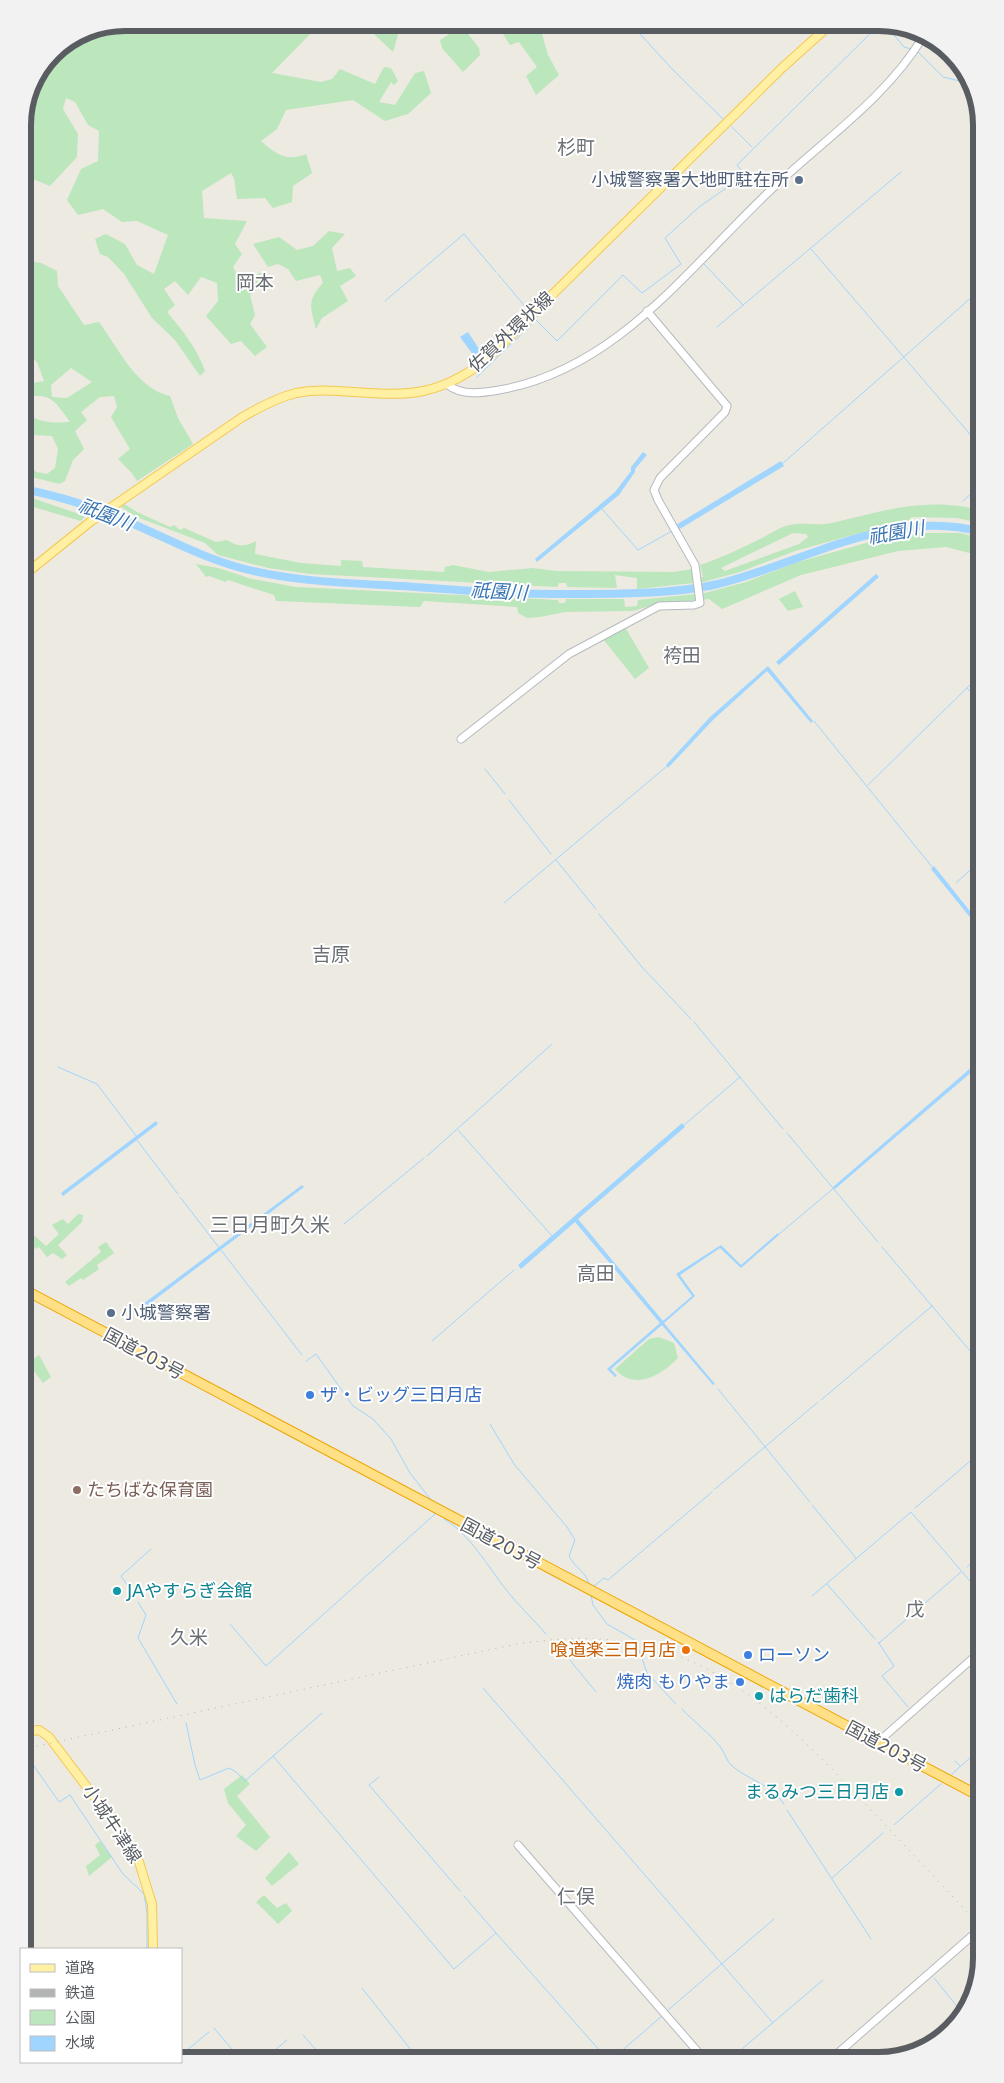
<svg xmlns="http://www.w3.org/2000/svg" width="1004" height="2083" font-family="'DejaVu Sans','Noto Sans JP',sans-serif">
	<rect width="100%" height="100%" fill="#edeae1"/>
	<path fill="#bce6bc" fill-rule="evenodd" d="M125 23H321L272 73 321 82 332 79 340 69 375 84 384 67 391 68 398 81 394 85 391 82 379 102 395 105 415 73 424 71 431 93 408 114 385 121 353 100 286 110 277 129 261 141C276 154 286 162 306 154L312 173 293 186 292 202 273 208 265 198 237 199 234 178 231 173 202 191 204 218 247 221 235 244 242 254 233 267 237 274 248 279 262 272 264 284 250 295 255 315 250 324 267 347 255 356 241 341 231 344 206 316 218 301 217 283 201 277 188 295 175 281 164 289 175 305 167 312C182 330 197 348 205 371L200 376 175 340 152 318 124 274 108 257 100 254 95 239 106 234 125 244 137 265 154 274 168 235 137 221 122 222 103 209 78 215 67 200 81 169 98 161 99 131 88 125 75 102 66 98 63 109 78 134 77 157 50 186 23 175V119L33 80 53 52 86 30Z
		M362 23H388L398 35 393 52Z
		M496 23H539L548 55 559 75 536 95 526 76 537 67 519 42 510 45Z
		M462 26 479 48 480 55 463 72 442 48 440 40Z
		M329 231 345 234 332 248 337 271 350 268 356 276 340 286 348 301 322 318 316 329C310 307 307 300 323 283L320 275 296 281 288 269 278 264 268 267 253 244 279 237 297 250 313 246Z
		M23 260 41 263 57 271 58 286 84 325 99 322C118 348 137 389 170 396L178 418 193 444 137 481 131 472 118 459 130 449 111 417 117 407 114 396 100 397 81 412 87 420 75 431 84 449 73 460 65 481 59 484 24 475 23 460 26 458 36 472 47 474 55 468 58 449 52 436 35 435 23 441V405C32 424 51 423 70 422 54 400 51 392 23 398V385L44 381 37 362 23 350ZM71 368 92 382 67 398 52 397 51 385Z
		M23 495 85 516 81 521 23 504Z
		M124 504 139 513 170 527 174 525 180 530 184 528 216 542 227 540C237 547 245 547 256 541L255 554 301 563 341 566V560L362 561 363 567 444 572 445 567 453 565 489 572 533 568 556 571 674 572 692 569 693 579 703 577 700 565C721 558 742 548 762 538 770 534 781 526 790 525 804 522 818 526 832 523 887 510 924 497 981 510V523L956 518 911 517V523L860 533 795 551 740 572 703 582 637 589V578L615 575 617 588 567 587 566 583H559L557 587 311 574 268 568 218 555 205 543 137 517 121 507ZM793 533 806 534 808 537 799 544 725 571 721 568Z
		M920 533H961L981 539V556L946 547 898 551 801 575 722 609 709 599 657 604 633 611 565 612 540 617 527 618 518 613 517 607 424 601 420 607 276 601 274 595 228 580 226 582 209 576 206 577 196 564 218 568 252 579 296 587 558 600 559 603H565L566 599H624L625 607 637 606 638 600 705 593 746 582 795 563 873 541Z
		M795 591 803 607 788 611 779 599Z
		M625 627 649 668 635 679 603 639Z
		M78 1214 83 1215 82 1222 58 1245 67 1255 62 1259 53 1253 47 1257 39 1247 35 1249 30 1241 35 1236 46 1246 59 1234 52 1225 63 1219 68 1224Z
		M106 1242 114 1253 97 1265 99 1269 83 1280 81 1278 69 1286 65 1282 101 1252 98 1247Z
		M659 1337 674 1343 678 1358C661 1376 634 1391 615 1369L649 1339Z
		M39 1355 51 1377 43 1383 28 1363Z
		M242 1775 250 1784 237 1796 270 1837 256 1851 236 1836 246 1825 228 1803 224 1789Z
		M100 1841 112 1857 89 1876 86 1866 100 1855 95 1845Z
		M289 1852 299 1864 272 1886 265 1878Z
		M264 1895 277 1908 286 1903 292 1911 278 1924 256 1902Z"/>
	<path fill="#9fd5ff" d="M468 332 483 355 477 360 460 337Z
		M643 452 647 455 635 469V472L619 495 537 562 535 559 615 492 631 471V467Z
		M781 461 784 466 678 530 676 525Z
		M876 574 879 577 779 665 776 662Z
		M768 666 813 721 811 723 767 671 713 720 668 768 666 765 710 717Z
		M934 866 981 925V931L931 869Z
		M981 1059V1064L835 1189 833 1187Z
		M156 1121 158 1124 63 1196 61 1193Z
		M682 1123 685 1127 578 1219 663 1321 692 1296 676 1274 721 1245 741 1265 778 1233 779 1235 741 1268 720 1248 680 1275 695 1296 664 1323 715 1384 713 1385 662 1325 611 1369 617 1376 615 1377 607 1369 660 1323 575 1222 521 1269 518 1265Z
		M302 1185 304 1187 145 1307 143 1304Z"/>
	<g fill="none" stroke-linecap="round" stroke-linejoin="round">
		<path stroke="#9fd5ff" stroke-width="1" d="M630 23 674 71 723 119
			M884 23 904 47 911 49
			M917 51 943 77 972 84
			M732 127 752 147
			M811 249 981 447
			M704 264 743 305
			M498 274 527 309
			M385 301 464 234 496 272
			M717 327 901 172
			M477 377 536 320 557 341 623 275 642 293 681 264 665 238 699 207 732 184 742 171 737 165 881 23
			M782 464 981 289
			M963 501 981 485
			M602 509 638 550 672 531
			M967 688 981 704
			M814 721 933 868
			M485 769 505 794
			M868 785 981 674
			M509 800 551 854
			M556 860 596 909
			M956 883 981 860
			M504 903 666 767
			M599 914 641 966 691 1019
			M694 1022 783 1129
			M58 1067 97 1084 137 1137
			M683 1126 740 1077
			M458 1130 552 1236
			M787 1133 878 1242
			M137 1140 178 1194
			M427 1156 552 1044
			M180 1197 302 1355
			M344 1224 424 1158
			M778 1235 835 1187
			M882 1247 976 1358
			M432 1341 514 1270
			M306 1361 316 1354 353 1406 373 1419 391 1439 410 1473 432 1501
			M980 1362 981 1364
			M718 1389 810 1502
			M821 1400 932 1306
			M490 1424 514 1464 567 1527 575 1540 569 1556C574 1567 587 1573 589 1584L594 1586 604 1578 608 1580 712 1492
			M715 1489 818 1402
			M812 1505 856 1558
			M915 1508 981 1452
			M444 1519C469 1533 489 1568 507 1591 519 1606 533 1619 546 1634
			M967 1567 981 1554
			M827 1584 875 1639
			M591 1595 593 1605 607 1624 635 1640
			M135 1596 121 1576 151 1549
			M812 1596 911 1512 981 1594
			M138 1602 146 1615 138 1638 177 1704
			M230 1624 266 1666 435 1514 431 1510
			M878 1642 894 1666 882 1676 908 1707
			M556 1643 596 1692
			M879 1643 961 1572
			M639 1650 647 1673 676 1704
			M483 1688 773 2023
			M682 1709C694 1722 711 1734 721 1748 725 1753 726 1760 731 1765 748 1780 771 1784 784 1804
			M186 1723 195 1765 200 1780 229 1768 236 1772 245 1781 322 1713
			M25 1753 59 1802 70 1795 123 1874 144 1894 147 1913V1949
			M273 1756 454 1969 496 1933 608 2060
			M955 1761 960 1766
			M952 1774 981 1748
			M379 1777 369 1785 460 1891
			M787 1810 871 1939
			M894 1825 941 1784
			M832 1878 883 1833
			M464 1896 496 1933
			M934 1978 964 2015
			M362 1988 419 2060
			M667 2011 774 1919
			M214 2028 241 2060
			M303 2035 325 2060
			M181 2055 209 2032
			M263 2060 287 2040
			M611 2060 662 2016
			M729 2060 823 1980"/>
		<path stroke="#9fd5ff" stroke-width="8" d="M23 489C55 495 87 505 117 517 159 534 197 556 241 568 294 582 348 583 403 586 453 590 505 594 556 594 606 594 670 595 718 584 804 563 891 507 981 532"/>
		<defs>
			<path id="secondary" d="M448 385C462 396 482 393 499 390 619 369 690 265 774 187 825 139 886 98 923 37
				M461 739 569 654 659 606 694 605 700 603 695 565 658 500 654 490 660 478 725 412 727 406 647 311
				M878 1742 981 1651
				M518 1845 705 2060
				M830 2060 981 1928"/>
			<path id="primary" d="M23 576 90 522 241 418C258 408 276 398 296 393 316 389 334 391 354 392 410 396 436 396 484 362L782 68 832 23
				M23 1732 39 1730 49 1737 124 1836 139 1862 152 1904 153 1949"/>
			<path id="highway" d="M23 1289 981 1797"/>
		</defs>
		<use href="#secondary" stroke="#b6bac0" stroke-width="9"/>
		<use href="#primary" stroke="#f5c851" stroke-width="10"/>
		<use href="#highway" stroke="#eea400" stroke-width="11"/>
		<use href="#secondary" stroke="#fff" stroke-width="7"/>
		<use href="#primary" stroke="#fff0a4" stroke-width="8"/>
		<use href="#highway" stroke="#ffe086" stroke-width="9"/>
		<path stroke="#b2b3b3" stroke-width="1" stroke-dasharray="1 6" stroke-linecap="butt" d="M23 1749 512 1645C561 1637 607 1635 654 1648 743 1672 811 1747 872 1811 909 1850 945 1888 981 1927"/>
	</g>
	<g fill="#5c6f8a" stroke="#fff" stroke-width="2">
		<circle cx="799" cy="180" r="5"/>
		<circle cx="111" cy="1313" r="5"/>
	</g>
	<g fill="#3f7fe0" stroke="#fff" stroke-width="2">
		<circle cx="310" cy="1395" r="5"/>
		<circle cx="748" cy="1655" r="5"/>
		<circle cx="740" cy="1682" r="5"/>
	</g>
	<circle fill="#8d6e63" stroke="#fff" stroke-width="2" cx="77" cy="1490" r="5"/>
	<g fill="#0f9aa8" stroke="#fff" stroke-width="2">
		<circle cx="117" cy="1591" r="5"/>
		<circle cx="759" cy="1696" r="5"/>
		<circle cx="899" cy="1792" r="5"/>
	</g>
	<circle fill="#e8710a" stroke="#fff" stroke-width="2" cx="686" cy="1650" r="5"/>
	<g text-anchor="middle" stroke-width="4" stroke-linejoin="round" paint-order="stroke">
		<g font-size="18" fill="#4e5e75" stroke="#fff" text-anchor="end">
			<text x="789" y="186">小城警察署大地町駐在所</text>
			<text x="121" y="1319" text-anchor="start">小城警察署</text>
		</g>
		<g font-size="18" fill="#595d62" stroke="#fff">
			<text transform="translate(511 332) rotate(-43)" y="6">佐賀外環状線</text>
			<text transform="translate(144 1354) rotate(28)" y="6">国道203号</text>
			<text transform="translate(501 1544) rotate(28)" y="6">国道203号</text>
			<text transform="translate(886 1747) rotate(28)" y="6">国道203号</text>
			<text transform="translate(112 1824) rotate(56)" y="6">小城牛津線</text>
		</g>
		<g font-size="18" fill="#366cbe" stroke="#fff" text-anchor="start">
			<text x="320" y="1401">ザ・ビッグ三日月店</text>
			<text x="758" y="1661">ローソン</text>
			<text x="730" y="1688" text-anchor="end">焼肉 もりやま</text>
		</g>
		<g font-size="18" fill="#785e54" stroke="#fff" text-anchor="start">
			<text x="87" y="1496">たちばな保育園</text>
		</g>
		<g font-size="18" fill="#0d838f" stroke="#fff" text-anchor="start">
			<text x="127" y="1597">JAやすらぎ会館</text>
			<text x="769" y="1702">はらだ歯科</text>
			<text x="889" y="1798" text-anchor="end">まるみつ三日月店</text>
		</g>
		<g font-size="18" fill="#c56008" stroke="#fff" text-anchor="end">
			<text x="676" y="1656">喰道楽三日月店</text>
		</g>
		<g font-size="19" fill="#6a6f74" stroke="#fff">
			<text x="576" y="154">杉町</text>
			<text x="255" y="289">岡本</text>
			<text x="682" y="662">袴田</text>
			<text x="331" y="961">吉原</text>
			<text x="596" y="1280">高田</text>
			<text x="915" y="1616">戊</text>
			<text x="189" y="1644">久米</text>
			<text x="576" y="1903">仁俣</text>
		</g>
		<g font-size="19" font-style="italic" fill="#3a75b4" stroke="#fff">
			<text transform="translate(106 514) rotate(21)" y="7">祇園川</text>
			<text transform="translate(896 532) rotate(-10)" y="7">祇園川</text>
			<text transform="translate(499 591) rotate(3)" y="7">祇園川</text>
		</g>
		<g font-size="20" fill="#6a6f74" stroke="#fff">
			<text x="270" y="1232">三日月町久米</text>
		</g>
	</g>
	<path d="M0 0H1004V2083H0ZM125 31H879A94 94 0 0 1 973 125V1958A94 94 0 0 1 879 2052H125A94 94 0 0 1 31 1958V125A94 94 0 0 1 125 31Z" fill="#f2f2f2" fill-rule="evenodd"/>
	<path fill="none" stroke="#595d62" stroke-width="6" d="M125 31H879A94 94 0 0 1 973 125V1958A94 94 0 0 1 879 2052H125A94 94 0 0 1 31 1958V125A94 94 0 0 1 125 31Z"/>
	<rect x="20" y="1948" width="162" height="115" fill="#ffffff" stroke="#bdbec0"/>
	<rect x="30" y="1964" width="25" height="8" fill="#fff0a4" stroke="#bdbec0"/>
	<text x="65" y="1973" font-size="15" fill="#595d62">道路</text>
	<rect x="30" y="1989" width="25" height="8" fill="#b2b3b3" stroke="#bdbec0"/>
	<text x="65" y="1998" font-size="15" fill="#595d62">鉄道</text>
	<rect x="30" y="2010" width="25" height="15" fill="#bce6bc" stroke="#bdbec0"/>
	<text x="65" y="2023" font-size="15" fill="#595d62">公園</text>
	<rect x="30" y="2036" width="25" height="15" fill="#9fd5ff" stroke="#bdbec0"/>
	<text x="65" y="2048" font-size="15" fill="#595d62">水域</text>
</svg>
